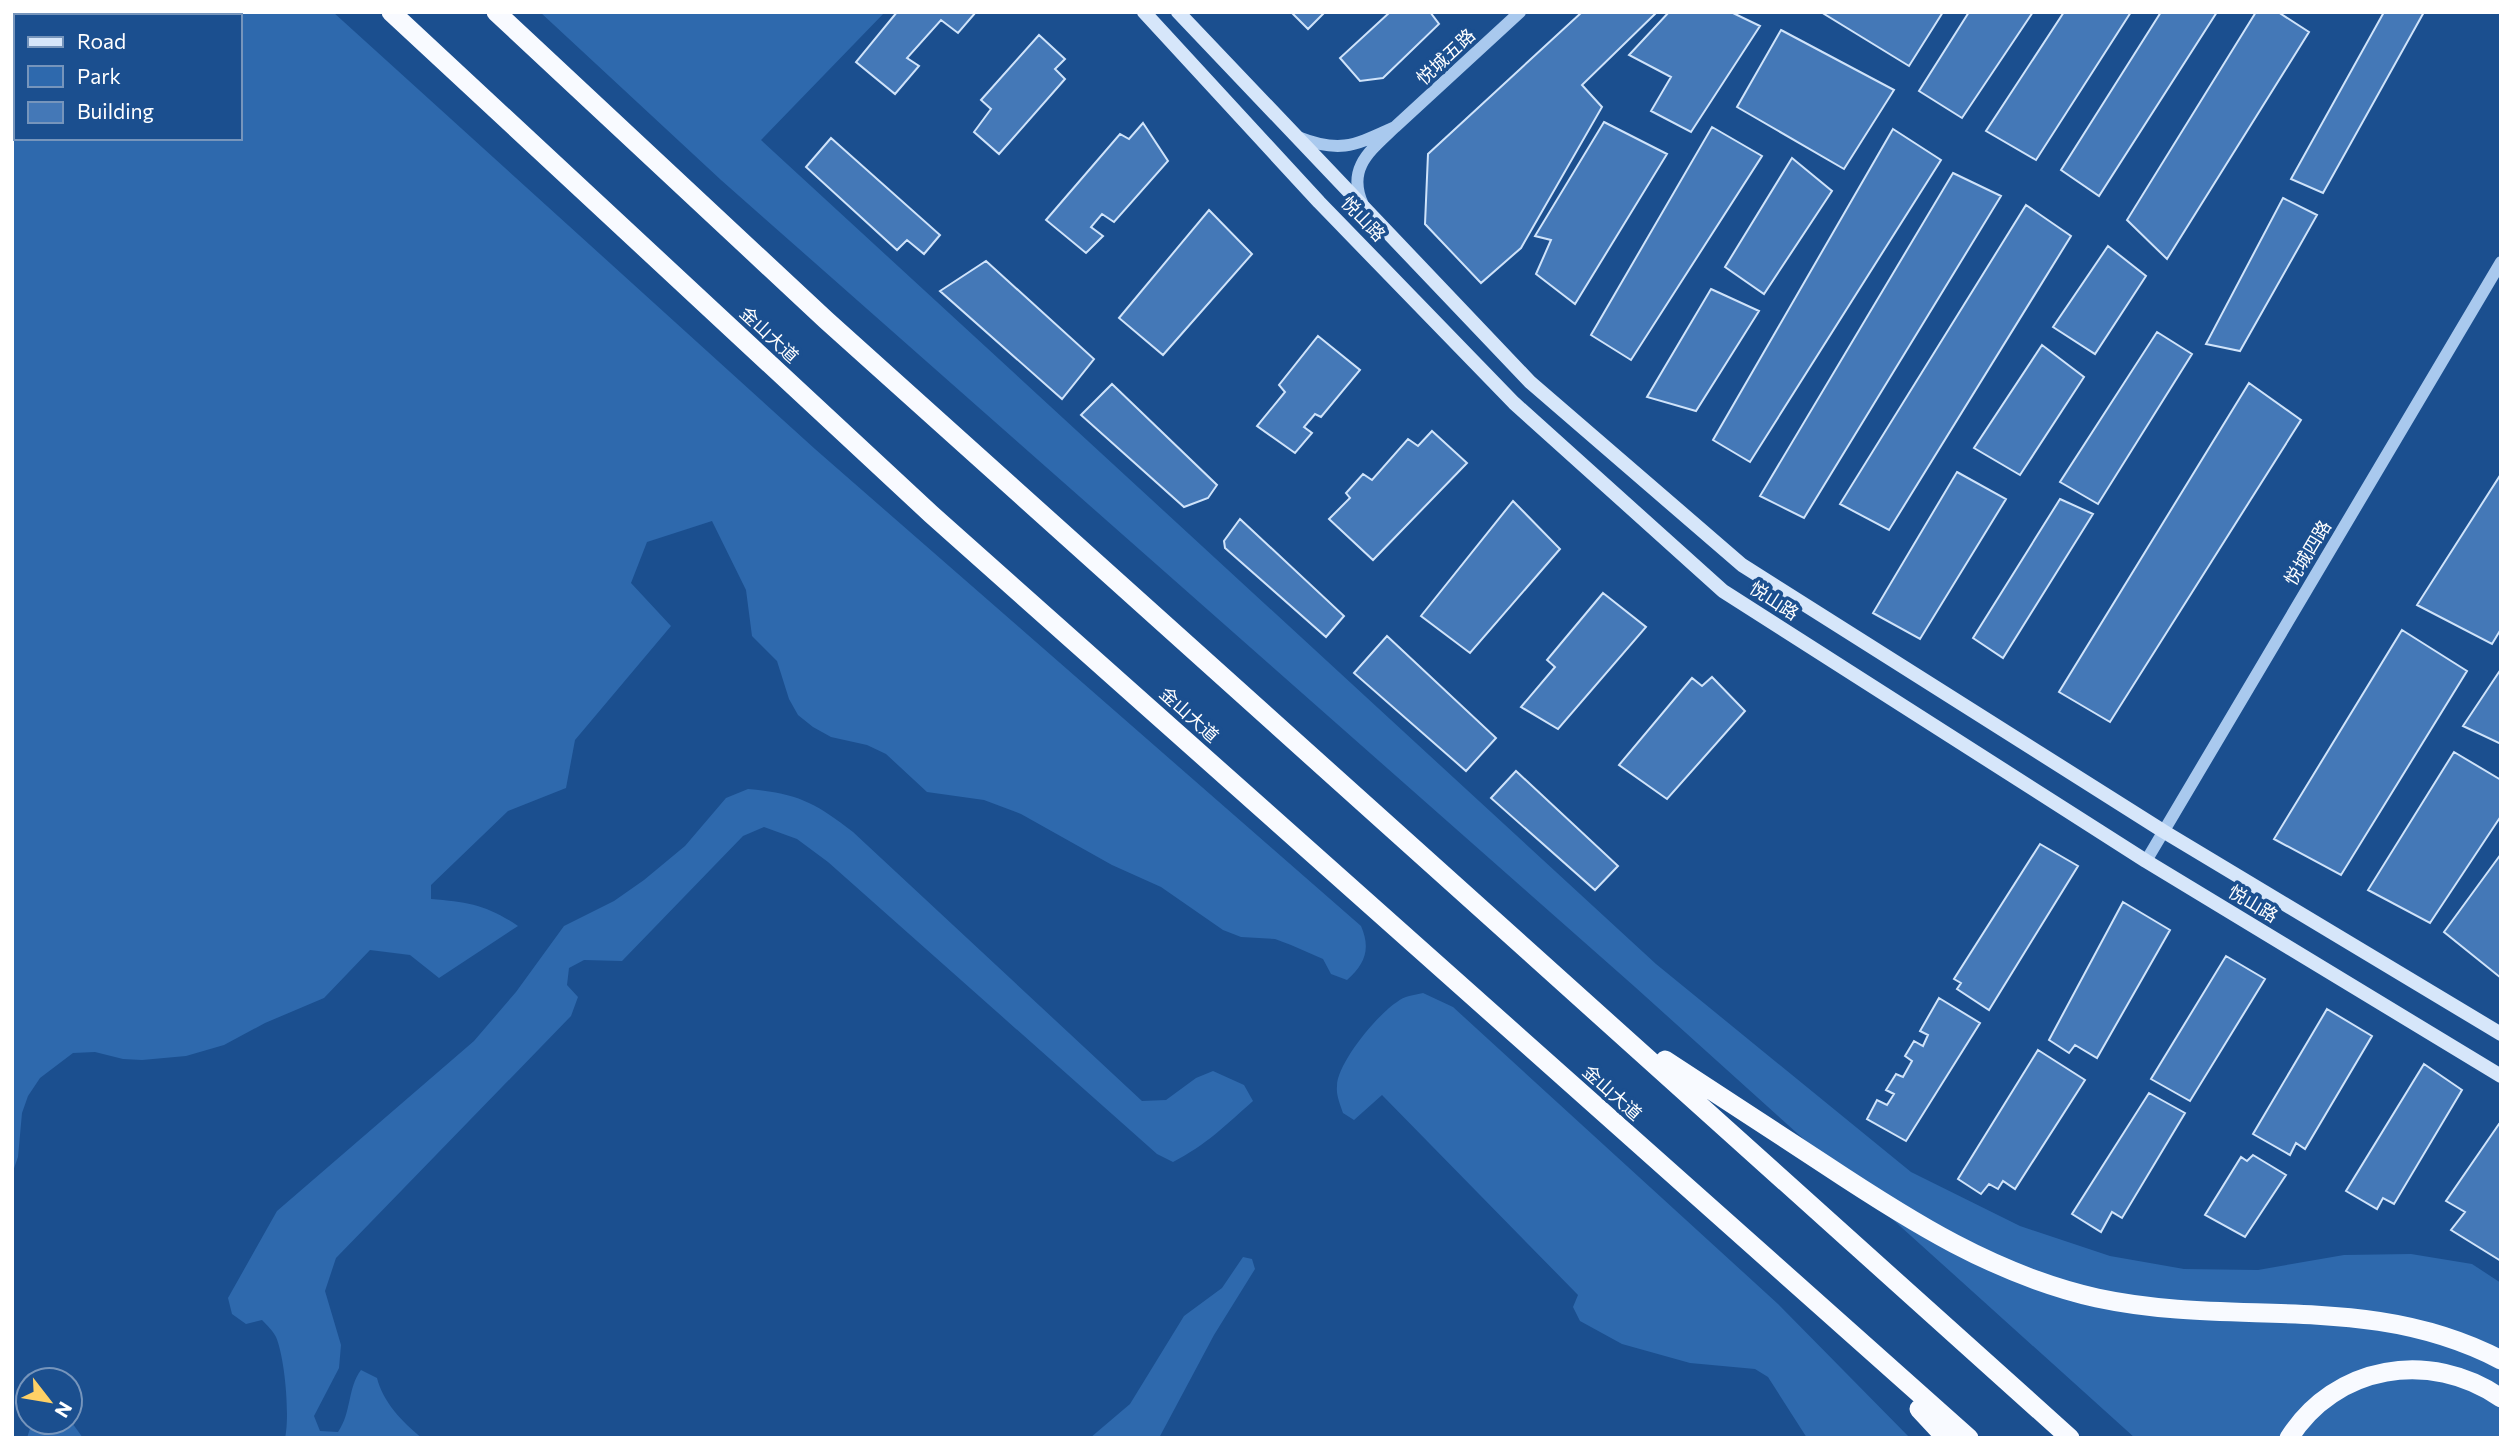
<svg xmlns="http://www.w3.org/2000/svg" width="2513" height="1450" font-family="Commissioner,'Noto Sans SC',sans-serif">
	<rect width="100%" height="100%" fill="#1b4f8f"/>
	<path fill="#2e69ad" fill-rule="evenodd" d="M12 12H333L815 449 1361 926C1371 949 1365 964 1347 980L1331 974 1323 959 1291 945 1275 939 1241 937 1223 930 1161 887 1112 865 1021 814 984 800 927 792 886 754 867 745 831 737 813 727 798 715 789 699 777 661 752 636 746 590 712 521 647 542 631 583 671 626 575 740 566 788 508 811 431 885V899C468 902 487 905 518 926L439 978 410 955 370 950 324 998 265 1023 224 1045 186 1056 142 1060 123 1059 95 1052 73 1053 40 1078 28 1096 22 1113 18 1157 12 1174ZM16 16H240V138H16Z
		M540 12H885L761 140 1656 964 1911 1172 2020 1226 2110 1256 2184 1269 2258 1270 2344 1255 2411 1254 2472 1264 2501 1283V1438H2135L1635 987 721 180Z
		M748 789C796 793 815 802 853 832L1142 1101 1166 1100 1196 1078 1213 1071 1244 1085 1253 1101C1226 1125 1206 1145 1173 1162L1157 1154 828 862 797 839 764 827 743 836 622 961 584 960 569 968 567 985 578 997 571 1016 336 1258 325 1291 341 1345 339 1368 314 1416 320 1431 338 1432C352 1412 347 1389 361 1370L377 1378C383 1402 402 1422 422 1438H285C290 1416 285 1358 276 1337 273 1331 267 1325 262 1320L246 1324 232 1314 228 1298 277 1211 474 1041 516 992 564 926 614 901 644 880 685 846 726 798Z
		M1423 993 1453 1007 1778 1304 1910 1438H1807L1768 1377 1755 1369 1690 1363 1622 1344 1580 1321 1573 1307 1578 1295 1382 1095 1354 1120 1343 1113C1340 1104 1336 1095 1337 1086 1337 1063 1378 1014 1397 1002 1404 996 1414 995 1423 993Z
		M1243 1257 1252 1259 1255 1269 1214 1335 1159 1438H1090L1130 1404 1184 1316 1222 1288Z
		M70 1420 83 1438H27L32 1422Z"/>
	<path fill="#4478b7" stroke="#cfe3fa" stroke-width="2" d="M897 12H976L958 33 941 20 907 58 919 66 895 94 856 62Z
		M1291 12H1325L1308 29Z
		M1390 12H1430L1439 24 1383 78 1360 81 1340 58Z
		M1582 12H1657L1582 85 1602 107 1521 248 1481 283 1425 224 1428 154Z
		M1669 12H1731L1760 26 1691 132 1651 111 1671 77 1629 55Z
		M1821 12H1943L1909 66Z
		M1969 12H2033L1962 118 1919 91Z
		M2064 12H2131L2036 160 1986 131Z
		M2161 12H2217L2099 196 2061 170Z
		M2256 12H2278L2309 32 2167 259 2127 220Z
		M2384 12H2424L2323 193 2291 179Z
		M1781 30 1894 90 1844 169 1737 107Z
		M1039 35 1065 59 1055 69 1065 79 999 154 974 132 991 109 981 100Z
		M1604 122 1667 154 1575 304 1536 274 1551 240 1535 236Z
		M1143 123 1168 161 1114 222 1102 214 1091 227 1103 236 1086 253 1046 220 1120 134 1129 139Z
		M1712 127 1762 156 1631 360 1591 335Z
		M1893 129 1941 160 1750 462 1713 440Z
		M831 138 940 235 924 254 907 240 897 250 806 167Z
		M1792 158 1832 191 1764 294 1725 267Z
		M1953 173 2001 196 1804 518 1760 496Z
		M2283 198 2317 215 2240 351 2206 344Z
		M2026 205 2071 236 1889 530 1840 504Z
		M1209 210 1252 254 1163 355 1119 318Z
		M2108 246 2146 276 2095 354 2053 327Z
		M986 261 1094 359 1062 399 940 291Z
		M1711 289 1759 311 1696 411 1647 397Z
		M2157 332 2192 354 2098 504 2060 482Z
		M1318 336 1360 370 1321 417 1315 414 1304 427 1312 433 1295 453 1257 426 1285 392 1279 385Z
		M2042 345 2084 377 2020 475 1974 448Z
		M2249 383 2301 420 2110 722 2059 692Z
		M1112 384 1217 485 1208 498 1184 507 1081 415Z
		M1432 431 1467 463 1373 560 1329 519 1350 498 1346 493 1363 474 1372 480 1408 439 1418 446Z
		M1957 472 2006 499 1920 639 1873 613Z
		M2501 474V629L2492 644 2417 605Z
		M2060 499 2093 514 2003 658 1973 638Z
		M1513 501 1560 549 1470 653 1421 616Z
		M1240 519 1344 616 1326 637 1225 548 1224 541Z
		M1603 593 1646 627 1558 729 1521 707 1555 667 1547 660Z
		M2402 630 2467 671 2341 875 2274 839Z
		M1387 636 1496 738 1466 771 1354 673Z
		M2501 669V744L2463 726Z
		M1712 677 1745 711 1667 799 1619 765 1692 678 1702 686Z
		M2454 752 2501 780V816L2430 923 2368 890Z
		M1516 771 1618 866 1595 890 1491 798Z
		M2040 844 2078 866 1989 1010 1957 989 1961 983 1954 979Z
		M2501 854V978L2444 932Z
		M2123 902 2170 930 2097 1058 2075 1045 2069 1053 2049 1040Z
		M2226 956 2265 979 2190 1101 2151 1079Z
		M1939 998 1980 1023 1906 1141 1867 1119 1877 1100 1887 1105 1894 1094 1886 1090 1896 1074 1903 1077 1912 1061 1905 1056 1914 1041 1923 1046 1928 1035 1920 1031Z
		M2327 1009 2372 1036 2305 1149 2296 1143 2290 1155 2253 1134Z
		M2038 1050 2085 1080 2015 1189 2003 1181 1998 1189 1989 1184 1981 1194 1958 1179Z
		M2424 1064 2462 1090 2394 1204 2383 1198 2377 1209 2346 1191Z
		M2149 1093 2185 1113 2122 1218 2112 1212 2101 1232 2072 1214Z
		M2499 1124 2501 1125V1261L2451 1230 2465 1212 2446 1201Z
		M2253 1155 2286 1175 2245 1237 2205 1215 2241 1157 2247 1161Z"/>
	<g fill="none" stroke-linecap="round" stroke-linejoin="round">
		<path stroke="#a9c9ee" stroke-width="12" d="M1395 127 1520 12
			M1298 137C1341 154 1355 145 1395 127 1370 151 1346 168 1363 205
			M2146 861 2501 262"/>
		<path stroke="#d6e6fa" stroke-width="14" d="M1144 12 1319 202 1514 403 1723 591 2146 861 2501 1076
			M1178 12 1530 382 1742 565 2163 831 2501 1034"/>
		<path stroke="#f8faff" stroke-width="19" d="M391 12 931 514 1969 1438
			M496 12 826 320 2070 1438
			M1665 1060C1718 1095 1771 1129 1824 1164 1910 1221 1995 1275 2097 1298 2236 1328 2369 1291 2501 1360
			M1919 1409 1946 1438
			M2289 1438C2335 1365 2430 1349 2501 1398"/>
	</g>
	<g text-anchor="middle" stroke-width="7" stroke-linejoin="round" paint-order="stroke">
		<g font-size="18" fill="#fff" stroke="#1b4f8f">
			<text transform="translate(1446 57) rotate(-43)" y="6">悦城五路</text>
			<text transform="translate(1363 219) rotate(46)" y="6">悦山路</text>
			<text transform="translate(769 335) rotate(43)" y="6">金山大道</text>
			<text transform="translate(2308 553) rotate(-59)" y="6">悦城四路</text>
			<text transform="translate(1774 601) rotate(33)" y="6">悦山路</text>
			<text transform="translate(1189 715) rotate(42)" y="6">金山大道</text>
			<text transform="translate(2253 904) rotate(31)" y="6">悦山路</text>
			<text transform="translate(1612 1093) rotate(42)" y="6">金山大道</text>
		</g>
	</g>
	<rect width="2513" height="1450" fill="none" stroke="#ffffff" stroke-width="28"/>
	<rect x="14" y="14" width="228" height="126" fill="#1b4f8f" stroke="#7695bc" stroke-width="2"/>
	<rect x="28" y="37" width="35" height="10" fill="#d6e6fa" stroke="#7695bc" stroke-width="2"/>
	<text x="77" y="49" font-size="21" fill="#ffffff">Road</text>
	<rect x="28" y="66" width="35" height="21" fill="#2e69ad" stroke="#7695bc" stroke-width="2"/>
	<text x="77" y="84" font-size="21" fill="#ffffff">Park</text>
	<rect x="28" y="102" width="35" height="21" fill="#4478b7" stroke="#7695bc" stroke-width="2"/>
	<text x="77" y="119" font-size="21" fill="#ffffff">Building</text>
	<g transform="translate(49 1401) rotate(121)"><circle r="33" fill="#1b4f8f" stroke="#7695bc" stroke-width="2"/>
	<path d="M0-5L12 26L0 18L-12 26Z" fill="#ffd166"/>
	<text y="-10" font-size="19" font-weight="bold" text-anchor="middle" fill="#ffffff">N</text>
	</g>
</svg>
